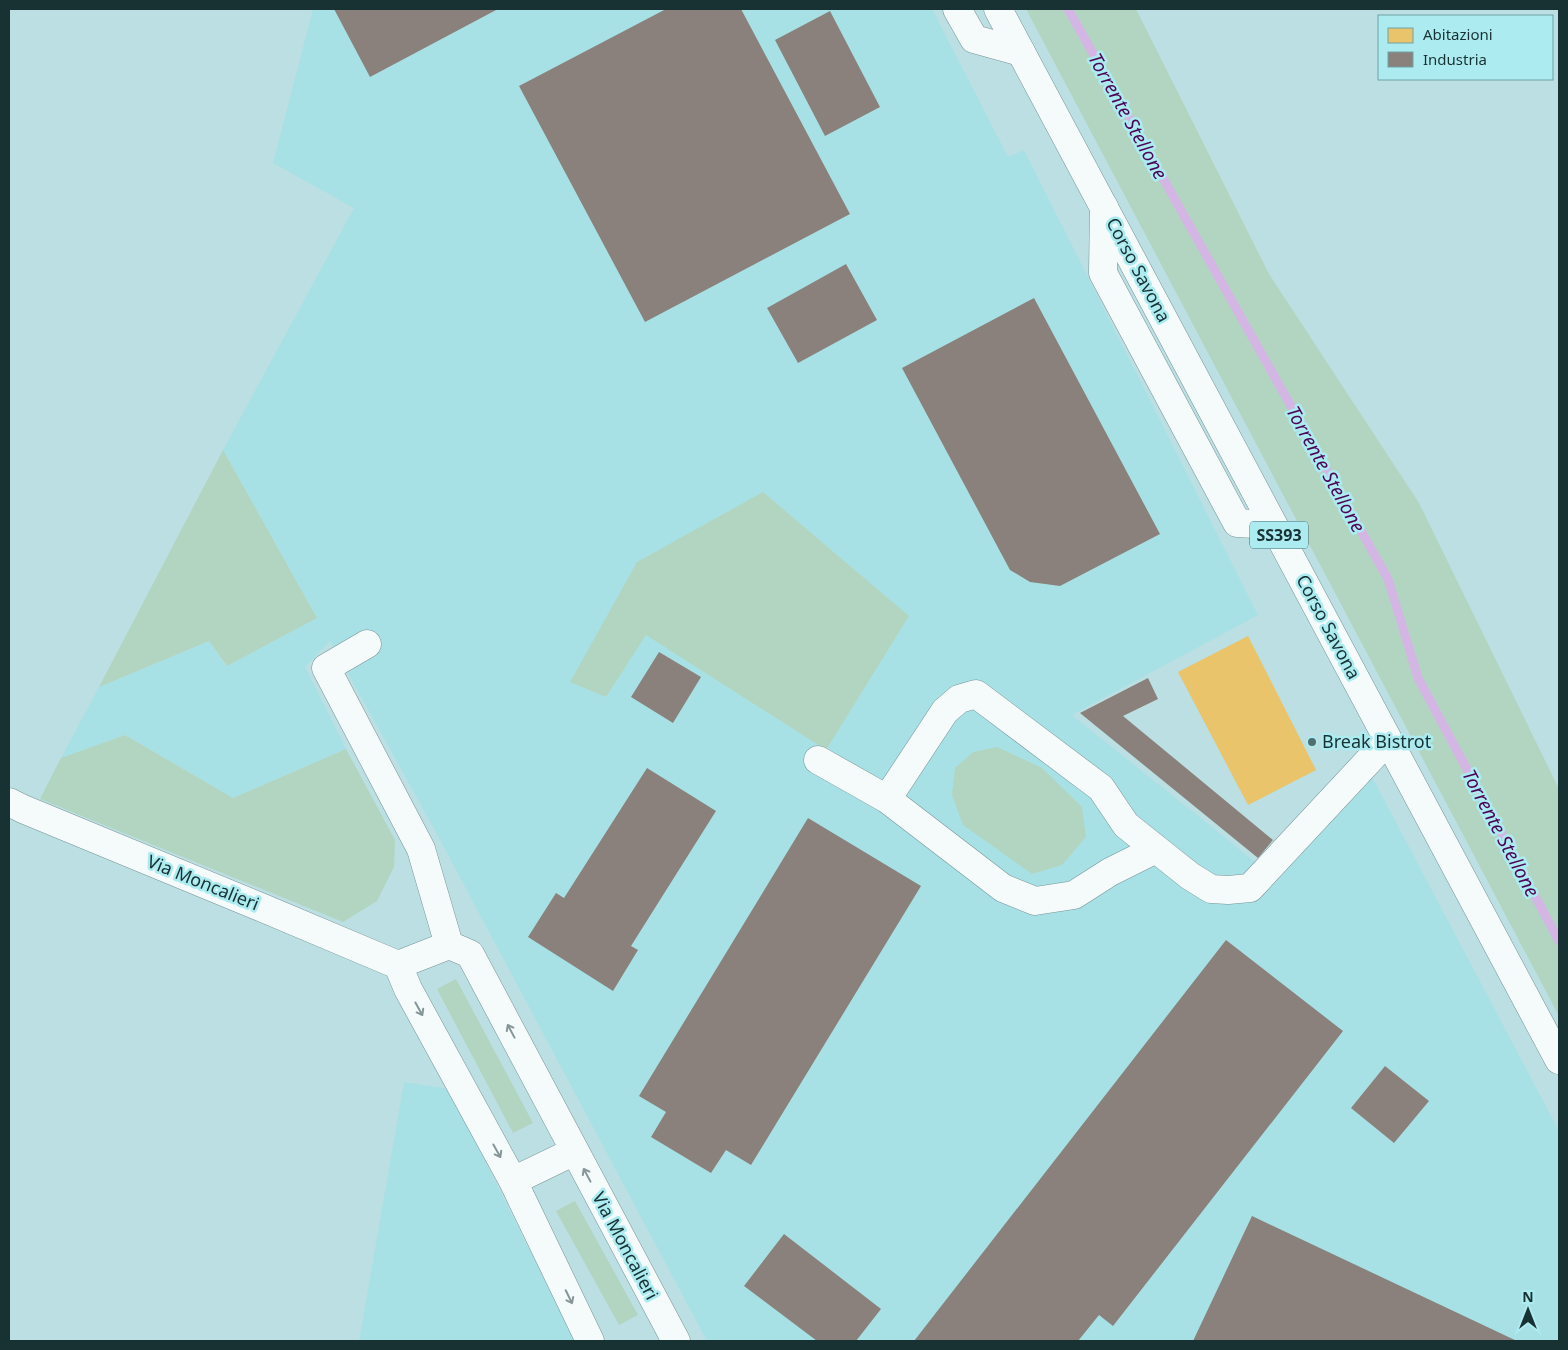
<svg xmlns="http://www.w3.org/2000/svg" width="1568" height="1350" font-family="'Noto Sans',sans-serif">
	<rect width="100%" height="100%" fill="#bbdfe2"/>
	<path fill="#a8e1e5" d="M313 9H932L1008 157 1024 150 1258 615 1072 715 1259 865 1363 760 1559 1131V1341H707L431 823 330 641 305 667 346 749 233 798 125 735 61 758 99 687 209 641 226 666 317 618 223 450 354 208 273 163Z
		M404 1082 449 1089 575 1341H359Z"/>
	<path fill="#b2d5c1" d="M1026 9H1136L1269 274 1419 503 1559 789V1016Z
		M223 450 317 618 227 666 209 641 99 687Z
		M763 492 909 616 826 750 646 635 606 697 570 682 637 562Z
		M125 735 233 798 346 749 395 840 394 867 377 901 343 922 40 799 61 758Z
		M997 747 1042 768 1082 807 1086 837 1062 865 1032 874 963 825 952 795 955 768 973 752Z
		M456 979 533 1123 513 1133 437 989Z
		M575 1201 638 1315 619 1325 556 1211Z"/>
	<path fill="#e9c46a" d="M1248 636 1316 770 1248 805 1178 672Z"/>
	<path fill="#8a817c" d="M334 9H498L370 77Z
		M666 9H741L850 214 645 322 519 86Z
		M830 11 880 107 825 136 775 40Z
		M846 264 877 320 798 363 767 308Z
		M1034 298 1160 534 1060 586 1030 582 1010 570 902 368Z
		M659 652 701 677 673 723 631 697Z
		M1148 678 1158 699 1123 716 1273 840 1258 858 1080 713Z
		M647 768 716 811 631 946 638 950 613 991 528 937 556 893 564 898Z
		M808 818 921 886 751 1165 726 1150 711 1173 651 1137 666 1112 639 1096Z
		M1226 940 1343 1031 1113 1326 1099 1315 1078 1341H914Z
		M1385 1066 1429 1101 1394 1143 1351 1108Z
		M1252 1216 1517 1341H1193Z
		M784 1234 881 1309 856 1341H817L744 1286Z"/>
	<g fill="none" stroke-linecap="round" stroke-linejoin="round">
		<path stroke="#d3b6e4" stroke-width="9" d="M1068 9 1388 579 1418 678 1559 941"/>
		<defs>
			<path id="minor" d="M957 9 974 39 1021 52
				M1104 207 1103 273 1237 523 1273 525
				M367 644 326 668 421 849 449 945
				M818 760 887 799 1003 888 1035 901 1074 895 1110 872 1156 849
				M887 799 945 711 959 699 976 694 1101 788 1126 825 1190 876 1211 889 1228 890 1250 888 1388 740
				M9 802 23 809 258 906 398 965 408 989 513 1181 590 1341
				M398 965 449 945 470 954 676 1341
				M513 1181 575 1151"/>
			<path id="major" d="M998 9 1559 1060"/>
		</defs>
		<use href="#minor" stroke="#779496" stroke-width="29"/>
		<use href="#major" stroke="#779496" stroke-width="29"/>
		<use href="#minor" stroke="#f5fafb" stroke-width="28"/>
		<use href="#major" stroke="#f5fafb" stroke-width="28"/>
	</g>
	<defs><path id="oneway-shaft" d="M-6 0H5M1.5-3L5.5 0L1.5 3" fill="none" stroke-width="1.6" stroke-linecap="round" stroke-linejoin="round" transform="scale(1.25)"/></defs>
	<g stroke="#869698">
		<use href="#oneway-shaft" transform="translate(419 1009) rotate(61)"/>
		<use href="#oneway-shaft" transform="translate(511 1031) rotate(-118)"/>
		<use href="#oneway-shaft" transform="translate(497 1151) rotate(61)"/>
		<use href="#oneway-shaft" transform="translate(587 1175) rotate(-118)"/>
		<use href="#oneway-shaft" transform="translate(569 1297) rotate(64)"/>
	</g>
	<circle fill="#516f71" stroke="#acecf1" stroke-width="2" cx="1312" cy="742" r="5"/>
	<g text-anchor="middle" stroke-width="5" stroke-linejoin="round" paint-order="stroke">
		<rect fill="#acecf1" stroke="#446a6d" stroke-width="1" x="1250" y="521.5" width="58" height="27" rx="4"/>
		<g font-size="16" font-weight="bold" fill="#183234">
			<text x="1279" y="541">SS393</text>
		</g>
		<g font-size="18" fill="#183234" stroke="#acecf1">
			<text transform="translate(1138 270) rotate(62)" y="6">Corso Savona</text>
			<text transform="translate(1328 627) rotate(62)" y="6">Corso Savona</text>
			<text transform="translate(203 883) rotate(22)" y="6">Via Moncalieri</text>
			<text transform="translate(625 1246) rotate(62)" y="6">Via Moncalieri</text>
		</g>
		<g font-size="18" fill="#183234" stroke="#acecf1" text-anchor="start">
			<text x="1322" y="748">Break Bistrot</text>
		</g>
		<g font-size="19" font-style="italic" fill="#4d0657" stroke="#acecf1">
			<text transform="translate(1128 116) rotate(61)" y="7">Torrente Stellone</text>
			<text transform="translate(1326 469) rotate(61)" y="7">Torrente Stellone</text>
			<text transform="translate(1501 833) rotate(62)" y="7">Torrente Stellone</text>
		</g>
	</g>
	<rect width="1568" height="1350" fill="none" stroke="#183234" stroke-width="20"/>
	<rect x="1378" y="15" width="175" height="65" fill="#acecf1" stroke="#71a2a5"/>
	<rect x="1388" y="28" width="25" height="15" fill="#e9c46a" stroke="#71a2a5"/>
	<text x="1423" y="40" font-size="15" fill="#183234">Abitazioni</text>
	<rect x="1388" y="52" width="25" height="15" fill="#8a817c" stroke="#71a2a5"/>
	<text x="1423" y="65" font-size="15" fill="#183234">Industria</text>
	<g transform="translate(1528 1310)" stroke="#acecf1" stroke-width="4" paint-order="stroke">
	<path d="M0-4L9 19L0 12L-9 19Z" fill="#183234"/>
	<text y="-8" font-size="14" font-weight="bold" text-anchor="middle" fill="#183234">N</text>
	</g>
</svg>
